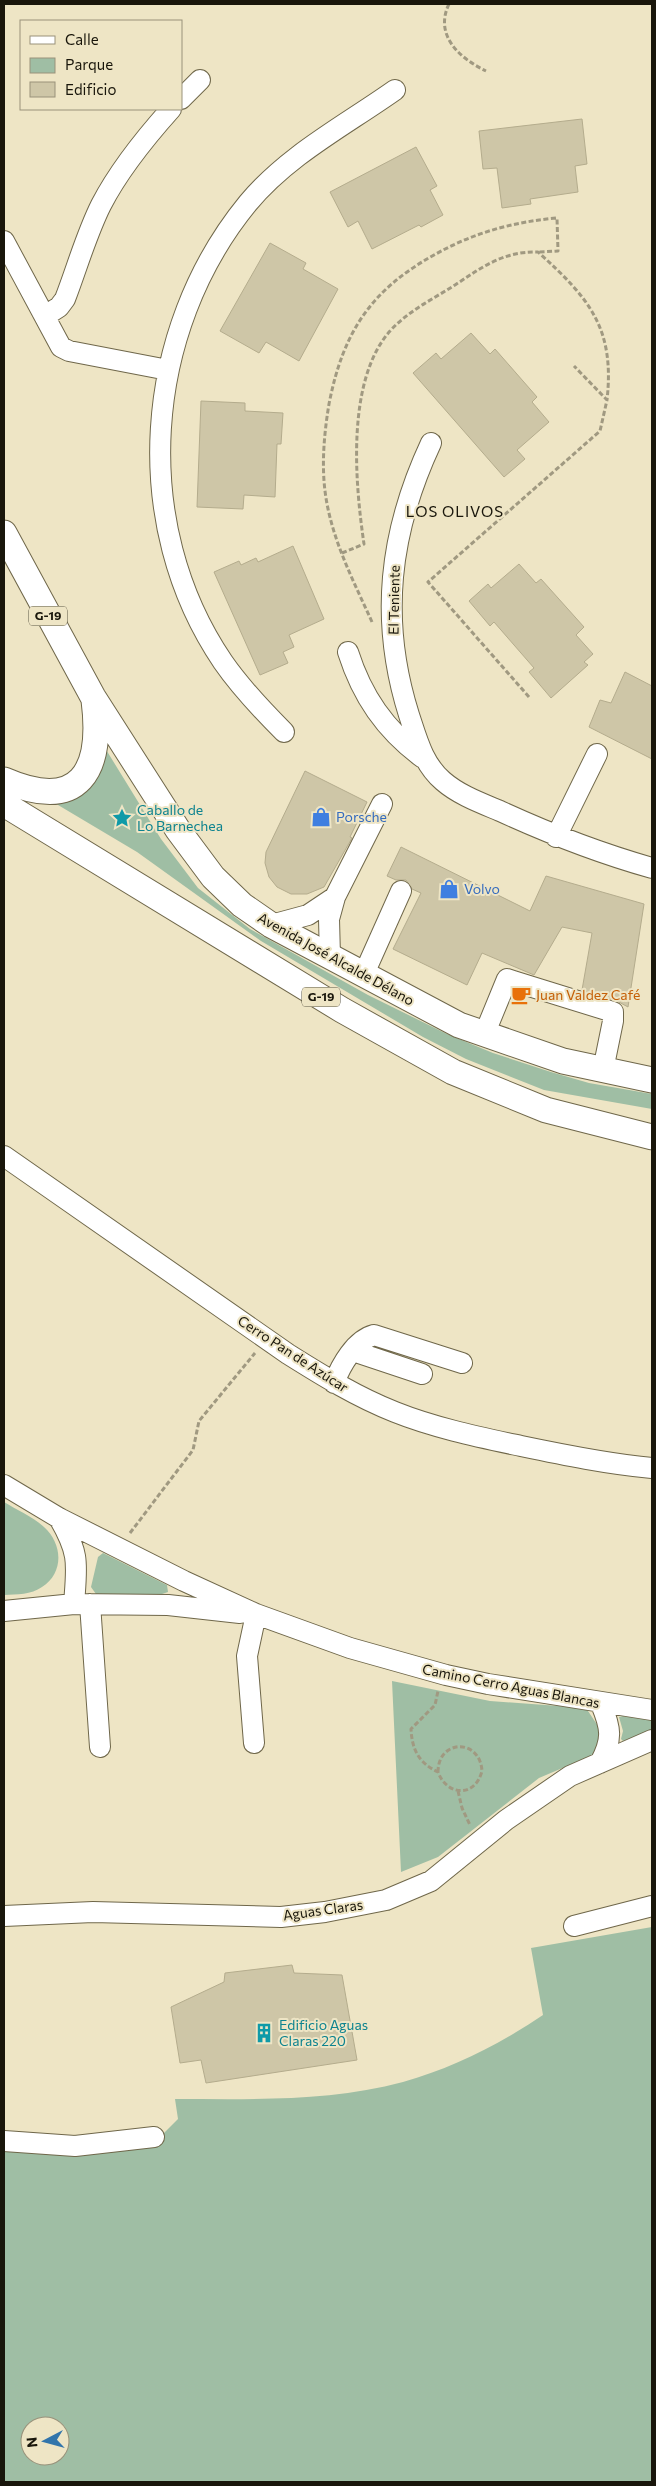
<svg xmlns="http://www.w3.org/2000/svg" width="656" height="2486" font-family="Commissioner,sans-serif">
	<rect width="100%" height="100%" fill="#eee5c5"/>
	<path fill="#9fbea4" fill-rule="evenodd" d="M105 748 161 839 198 888 250 929 368 995 447 1034 493 1053 551 1072 589 1083 652 1094V1109L544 1090 466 1059 423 1037 261 941 137 852 53 802Z
		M4 1502C17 1510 33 1517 44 1527 63 1544 64 1573 42 1587 31 1595 17 1594 4 1595Z
		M103 1553 167 1585 168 1592 162 1594H96L91 1587 98 1557Z
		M392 1681 490 1701 586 1708 600 1729V1752L539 1778 438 1857 401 1872Z
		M623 1716 652 1719V1730L623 1741 621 1739 623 1731 619 1717Z
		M652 1927V2482H4V2141H156L178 2119 175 2099C251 2099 329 2102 403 2082 453 2068 500 2044 543 2015L531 1948ZM30 2426H60V2456H30Z"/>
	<path fill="#cec6a7" stroke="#b4ac8d" d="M582 119 587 164 575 166 578 192 530 199 531 204 502 208 497 168 483 169 479 131Z
		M416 147 437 186 430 190 443 215 421 227 419 225 372 249 358 221 348 227 330 192Z
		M270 243 306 263 303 269 338 289 299 361 266 342 259 353 220 331Z
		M471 333 490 354 495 349 537 397 532 402 549 422 517 450 525 459 504 477 413 373 436 353 441 359Z
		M201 401 245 403V411L283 413 281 444H277L275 497 244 495 243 509 197 507Z
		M293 546 324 619 289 635 294 647 283 652 288 663 260 675 214 572 239 561 241 565 256 558 258 562Z
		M519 564 536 583 541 579 584 627 576 635 593 654 584 662 588 665 551 698 529 672 534 668 494 622 490 626 469 601 488 584 491 588Z
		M625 672 652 686V759L589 727 600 700 611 703Z
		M305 771 367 802 350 837 352 838 324 887 307 894H291L277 887 269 877 265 863 266 852Z
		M401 847 530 911 546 876 644 904 628 1007 617 1001 582 990 592 933 562 927 534 975 482 953 467 985 393 949 421 893 412 889 406 880H396L387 876Z
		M292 1965 294 1973 342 1975 357 2060 206 2083 201 2060 180 2063 171 2007 224 1982 225 1973Z"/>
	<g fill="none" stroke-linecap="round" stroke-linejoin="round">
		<defs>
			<path id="minor" d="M181 99 200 80
				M4 241 61 347 69 351 168 370
				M45 316 59 307 65 299C77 268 86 235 101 205 119 170 145 138 171 109
				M431 443C389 533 379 620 409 715 417 739 423 764 443 781 459 795 481 803 500 811 550 834 599 853 652 868
				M348 652C362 696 385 730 423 758
				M284 732C262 710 241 688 223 662 129 524 143 331 248 203 288 155 344 126 395 90
				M556 837 597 754
				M271 925 308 915 335 897
				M330 957 329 919 335 897 382 804
				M363 976 401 891
				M484 1035 507 979 513 981 613 1012V1021L603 1070
				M4 1156 288 1354C323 1376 357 1397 395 1412 435 1428 479 1437 521 1446 564 1455 608 1464 652 1468
				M353 1351 422 1374
				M334 1383C341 1365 355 1340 374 1335L462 1363
				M4 1485 59 1518 184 1581 256 1614 350 1648 446 1675 488 1684 652 1710
				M59 1518C80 1554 77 1564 74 1604
				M90 1604 100 1747
				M4 1611 74 1604 168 1605 240 1613
				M254 1743 247 1656 256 1614
				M600 1763C613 1739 611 1728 601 1704
				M4 1916 93 1912 281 1917 325 1912 386 1900 431 1881 506 1820 570 1776 652 1740
				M574 1926 652 1906
				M4 2141 75 2146 154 2137"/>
			<path id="major" d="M4 533 93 697 178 830 213 877 242 905 271 925 459 1025 563 1061 652 1080
				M4 780C80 813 103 771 94 700
				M4 804 342 1010 453 1072 546 1110 652 1137"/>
		</defs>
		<use href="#minor" stroke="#6f674a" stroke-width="22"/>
		<use href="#major" stroke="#6f674a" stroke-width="27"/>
		<path stroke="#a09981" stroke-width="3" stroke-dasharray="5 2.5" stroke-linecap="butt" d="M449 4C434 35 459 58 486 71
			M342 553 364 544C355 483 346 381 390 331 408 311 433 299 455 285 482 267 504 251 538 252 589 298 615 328 607 400
			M372 622C354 582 333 542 326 498 321 467 324 434 329 404 343 332 371 290 434 255 473 233 512 222 557 218L558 251 538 252
			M529 697 428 582 600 431 607 400 574 366
			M130 1533 193 1450 199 1421 255 1353
			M438 1772C438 1739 480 1738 482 1771 475 1798 447 1796 438 1772 419 1763 412 1750 411 1729L435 1705 438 1691
			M458 1791 462 1808 470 1825"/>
		<use href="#minor" stroke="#fff" stroke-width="20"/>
		<use href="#major" stroke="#fff" stroke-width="25"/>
	</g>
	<defs>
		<symbol id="shop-bare" viewBox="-9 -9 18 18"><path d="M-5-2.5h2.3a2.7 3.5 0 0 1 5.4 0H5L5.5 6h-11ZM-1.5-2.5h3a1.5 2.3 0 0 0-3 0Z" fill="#3f7fe0" stroke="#eee5c5" stroke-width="2.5" paint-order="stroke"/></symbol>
		<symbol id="sight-bare" viewBox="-9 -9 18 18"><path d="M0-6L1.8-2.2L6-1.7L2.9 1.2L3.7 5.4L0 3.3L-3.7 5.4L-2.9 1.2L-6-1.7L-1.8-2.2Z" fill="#0f9aa8" stroke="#eee5c5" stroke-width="2.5" paint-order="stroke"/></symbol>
		<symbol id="cafe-bare" viewBox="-9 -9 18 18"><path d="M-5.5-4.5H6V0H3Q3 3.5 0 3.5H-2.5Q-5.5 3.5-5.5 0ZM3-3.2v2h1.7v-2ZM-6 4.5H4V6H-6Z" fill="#e8710a" stroke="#eee5c5" stroke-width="2.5" paint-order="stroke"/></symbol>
		<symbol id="building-bare" viewBox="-9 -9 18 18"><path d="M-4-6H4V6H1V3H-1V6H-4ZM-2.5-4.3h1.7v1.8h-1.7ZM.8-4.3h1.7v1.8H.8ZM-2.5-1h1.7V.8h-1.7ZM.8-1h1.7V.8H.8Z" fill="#0f9aa8" stroke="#eee5c5" stroke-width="2.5" paint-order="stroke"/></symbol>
	</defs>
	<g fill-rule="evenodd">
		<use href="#shop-bare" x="307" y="803" width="28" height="28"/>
		<use href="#sight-bare" x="108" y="804" width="28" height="28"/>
		<use href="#shop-bare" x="435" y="875" width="28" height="28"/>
		<use href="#cafe-bare" x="507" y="981" width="28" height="28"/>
		<use href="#building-bare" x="250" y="2019" width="28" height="28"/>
	</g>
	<g text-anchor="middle" stroke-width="4" stroke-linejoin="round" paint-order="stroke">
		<g fill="#eee5c5" stroke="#595443" stroke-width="1">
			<rect x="29" y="606.5" width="38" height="19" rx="4"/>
			<rect x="302" y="987.5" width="38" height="19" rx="4"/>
		</g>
		<g font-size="12" font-weight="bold" fill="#19160b">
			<text x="48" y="620">G-19</text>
			<text x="321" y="1001">G-19</text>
		</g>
		<g font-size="14" fill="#19160b" stroke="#eee5c5">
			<text transform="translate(394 600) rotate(-89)" y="5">El Teniente</text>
			<text transform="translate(336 959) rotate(29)" y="5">Avenida José Alcalde Délano</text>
			<text transform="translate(293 1354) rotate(33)" y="5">Cerro Pan de Azúcar</text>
			<text transform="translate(511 1686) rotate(11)" y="5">Camino Cerro Aguas Blancas</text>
			<text transform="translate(323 1910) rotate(-8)" y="5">Aguas Claras</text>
		</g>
		<g font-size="14" fill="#0d838f" stroke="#eee5c5" text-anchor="start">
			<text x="137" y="815">Caballo de<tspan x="137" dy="16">Lo Barnechea</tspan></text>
			<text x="279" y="2030">Edificio Aguas<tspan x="279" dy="16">Claras 220</tspan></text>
		</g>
		<g font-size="14" fill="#366cbe" stroke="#eee5c5" text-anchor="start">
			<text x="336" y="822">Porsche</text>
			<text x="464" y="894">Volvo</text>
		</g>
		<g font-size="14" fill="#c56008" stroke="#eee5c5" text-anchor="start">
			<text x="536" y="1000">Juan Valdez Café</text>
		</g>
		<g font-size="15" letter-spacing="1" fill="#19160b" stroke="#eee5c5">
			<text x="455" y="517">LOS OLIVOS</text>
		</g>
	</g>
	<rect width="656" height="2486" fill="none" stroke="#19160b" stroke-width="10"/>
	<rect x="20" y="20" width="162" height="90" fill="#eee5c5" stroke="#99927b"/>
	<rect x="30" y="36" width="25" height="8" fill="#ffffff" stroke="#99927b"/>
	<text x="65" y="45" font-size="15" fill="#19160b">Calle</text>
	<rect x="30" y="58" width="25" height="15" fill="#9fbea4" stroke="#99927b"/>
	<text x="65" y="70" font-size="15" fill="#19160b">Parque</text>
	<rect x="30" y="82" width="25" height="15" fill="#cec6a7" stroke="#99927b"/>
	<text x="65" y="95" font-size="15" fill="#19160b">Edificio</text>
	<g transform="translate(45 2441) rotate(264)"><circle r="24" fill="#eee5c5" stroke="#99927b"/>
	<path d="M0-4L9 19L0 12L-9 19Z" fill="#3275ab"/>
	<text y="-8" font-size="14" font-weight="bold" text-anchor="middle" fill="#19160b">N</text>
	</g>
</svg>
